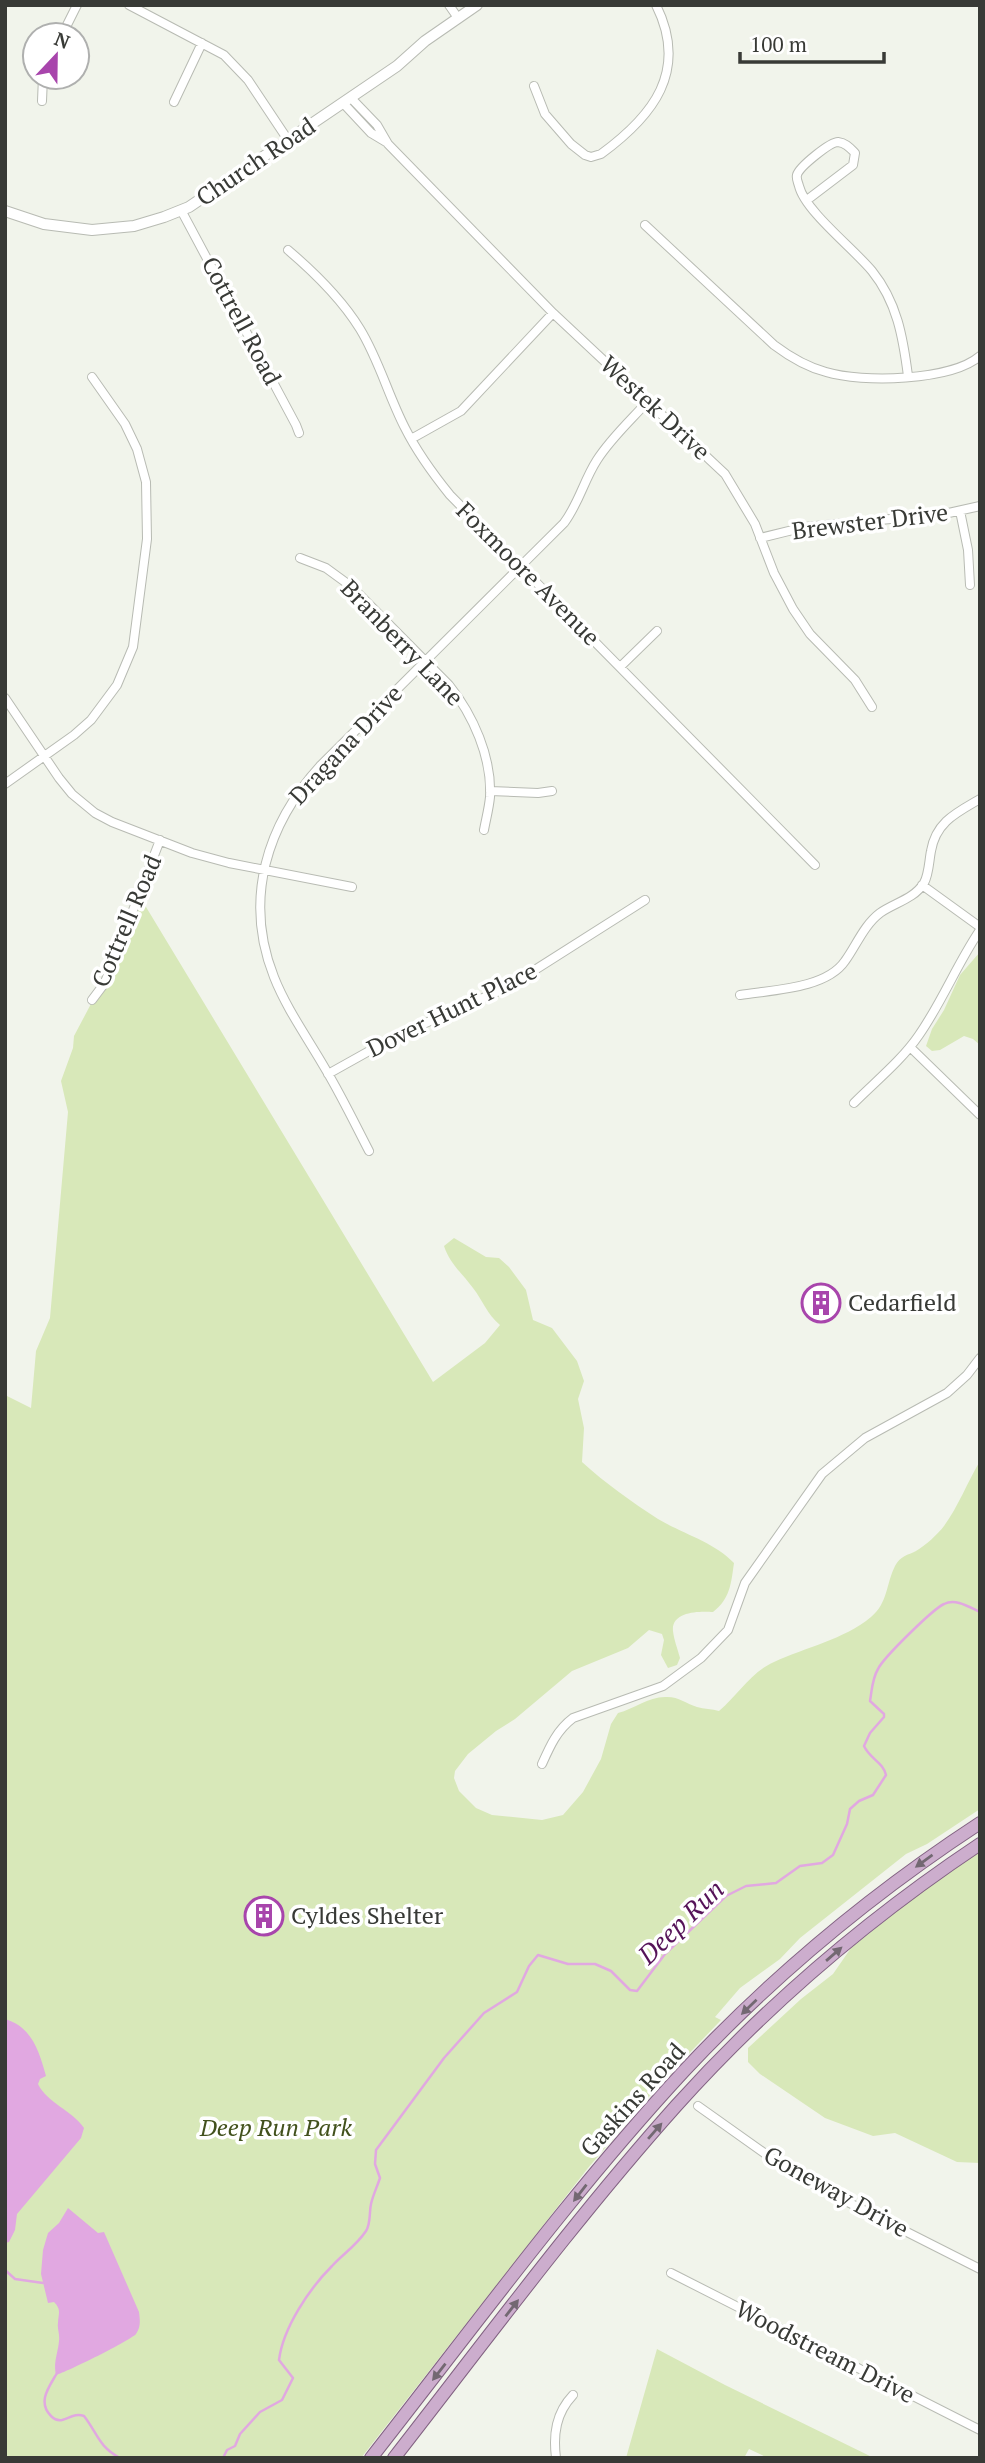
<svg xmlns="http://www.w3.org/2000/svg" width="985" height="2463" font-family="'PT Serif',serif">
	<rect width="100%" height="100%" fill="#f1f4eb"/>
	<path fill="#d8e8b9" d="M140 897 433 1382 485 1343 500 1325C487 1314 483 1301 473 1288 462 1273 450 1264 444 1246L454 1238 486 1257 499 1258 509 1267 526 1290 533 1320 552 1328 577 1361 584 1381 578 1399 584 1428 582 1462C605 1483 632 1502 658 1519 683 1534 714 1542 734 1563 731 1584 730 1599 713 1612 700 1611 671 1611 673 1631 674 1640 678 1650 680 1658L677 1665 668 1668 661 1655 664 1640 662 1634 649 1630 628 1648 572 1671 515 1719 496 1731 468 1754 455 1771 454 1778 459 1791 476 1808 492 1815 542 1820 563 1815 583 1792 601 1759 611 1724 618 1713C634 1709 648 1697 665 1697 678 1696 685 1703 697 1707 704 1709 712 1709 719 1711 738 1695 751 1672 774 1662 806 1647 843 1640 871 1617 888 1603 886 1584 895 1566 900 1556 908 1555 916 1551 925 1546 938 1534 944 1526 958 1507 968 1481 980 1461V1809L927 1844 906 1854 800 1938 780 1959 740 1988 715 2017 721 2020 657 2087 588 2168 361 2458H5V1395L31 1408 36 1351 50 1318 68 1112 61 1081 73 1048 74 1036 128 934Z
		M980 952V1045L973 1039 964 1036 940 1050 932 1051 926 1046 932 1029 944 1010 960 975Z
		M980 1851V2163L957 2162 895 2133 873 2136 825 2118 760 2074 748 2062V2048L801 1999 833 1974 851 1948 912 1899Z
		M657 2349 725 2385 874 2458H768L749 2449 744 2458H626Z"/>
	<path fill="#e1a8e1" d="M5 2019C32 2027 39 2051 46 2076L40 2079 38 2084C47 2103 72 2110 84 2128L81 2138 17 2214 15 2230 9 2242 5 2243Z
		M68 2208 98 2233 104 2232 139 2312C140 2320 141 2327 136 2334 131 2340 67 2372 56 2375 53 2363 58 2353 59 2341 60 2334 57 2329 58 2323 58 2314 62 2310 54 2302L48 2303 41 2274 43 2250 48 2233 59 2223Z"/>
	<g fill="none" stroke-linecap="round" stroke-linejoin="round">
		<path stroke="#e1a8e1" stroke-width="2.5" d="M5 2247V2255
			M5 2270 15 2279 43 2283
			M57 2373C49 2387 37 2402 51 2416 54 2419 57 2421 62 2420 70 2418 75 2413 84 2416 98 2434 98 2446 120 2458
			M223 2458 227 2450 235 2446 240 2434 260 2412 282 2400 293 2378 279 2360C283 2328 309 2289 332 2266 344 2253 356 2246 366 2231 371 2223 369 2213 371 2204 373 2195 377 2187 380 2178L375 2164 376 2150 444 2058 484 2013 517 1992 529 1966 538 1955 568 1964H595L611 1971 630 1990 637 1991 665 1954 726 1896 746 1886 776 1883 800 1866 822 1863 833 1855 847 1824 850 1809 859 1801 873 1795 886 1775C883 1762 870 1759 864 1746L870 1733 884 1717V1714L870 1701C872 1690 872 1679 878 1669 883 1658 933 1609 944 1604 956 1598 969 1607 980 1612"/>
		<defs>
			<path id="street" d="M129 5 224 55 248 80 288 140
				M449 5 458 18
				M62 35 77 5
				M534 86 545 114 571 144 585 155 591 157 601 154C653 116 689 71 656 5
				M351 98 377 125 388 144 553 313 725 474 755 524 774 573 793 609 810 634 855 680 872 707
				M42 101 43 77
				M174 102 202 43
				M343 103 371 133 386 142
				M807 200 853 165 855 153C850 148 846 143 838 142 830 142 799 167 797 175 796 179 798 182 799 186 805 211 854 249 872 271 897 302 903 337 908 376
				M181 210 296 425 299 433
				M645 225 774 345C790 357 807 367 826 372 862 383 951 381 980 356
				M288 250C315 273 341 298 360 329 379 360 388 395 405 428 417 452 433 474 450 495L815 865
				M411 439 461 411 553 313
				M960 511 968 550 970 585
				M760 538 805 527 944 514 980 506
				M300 558 326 568 352 587 449 685C473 715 492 757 490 797 489 808 486 819 484 830
				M620 667 657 631
				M5 698 59 778 72 794 95 813 112 822 192 853 229 863 352 887
				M5 784 74 735 91 720 117 685 133 647 147 539 146 482 137 449 125 424 92 377
				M490 791 538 793 552 791
				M922 885 980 927
				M740 995C771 990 826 989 845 961 856 946 864 925 880 913 894 903 914 899 924 883 929 874 929 861 931 851 936 822 956 813 980 799
				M92 1000 104 984 110 970 160 840
				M910 1047 980 1115
				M328 1074 396 1036 508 987 645 900
				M854 1103C876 1081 902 1060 919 1035 942 1002 957 964 980 930
				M369 1151C355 1124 342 1097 326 1070 309 1040 287 1010 274 977 243 899 267 824 321 765L564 523C579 503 584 480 597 460 611 438 631 420 648 401
				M542 1764C550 1746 557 1730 573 1718L663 1686 701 1658 728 1630 745 1583 822 1474 865 1438 947 1393 967 1375 980 1358
				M698 2106 784 2167 816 2186 980 2269
				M671 2273 980 2430
				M556 2458C553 2434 556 2413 573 2395"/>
			<path id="secondary" d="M5 211 44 224 92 230 134 226 164 217 189 207 397 66 425 41 477 5"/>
			<path id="primary" d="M371 2458C473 2328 572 2192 684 2071 772 1977 873 1893 980 1823
				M394 2458C486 2340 576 2218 676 2106 765 2007 869 1918 980 1844"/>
		</defs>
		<use href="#street" stroke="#b8bbb3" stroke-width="10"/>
		<use href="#secondary" stroke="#b8bbb3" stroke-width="12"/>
		<use href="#primary" stroke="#826282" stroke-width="14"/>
		<use href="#street" stroke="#fff" stroke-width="8"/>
		<use href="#secondary" stroke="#fff" stroke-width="10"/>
		<use href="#primary" stroke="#ccadcd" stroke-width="12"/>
	</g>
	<defs><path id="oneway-solid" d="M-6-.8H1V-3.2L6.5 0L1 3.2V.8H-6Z" transform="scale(1.75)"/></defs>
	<g fill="#736872">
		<use href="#oneway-solid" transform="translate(924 1861) rotate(144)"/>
		<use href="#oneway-solid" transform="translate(834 1954) rotate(-41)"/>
		<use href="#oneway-solid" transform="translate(749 2007) rotate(136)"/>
		<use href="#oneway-solid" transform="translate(655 2131) rotate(-49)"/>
		<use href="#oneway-solid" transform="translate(580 2193) rotate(128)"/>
		<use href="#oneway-solid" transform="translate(512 2308) rotate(-52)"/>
		<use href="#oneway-solid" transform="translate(439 2372) rotate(128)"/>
	</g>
	<defs>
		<symbol id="building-ring" viewBox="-11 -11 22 22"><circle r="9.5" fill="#fff" stroke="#a845ac" stroke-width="1.5"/><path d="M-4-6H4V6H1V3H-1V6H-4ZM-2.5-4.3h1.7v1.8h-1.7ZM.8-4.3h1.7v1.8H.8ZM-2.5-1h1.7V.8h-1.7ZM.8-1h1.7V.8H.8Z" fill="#a845ac"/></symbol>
	</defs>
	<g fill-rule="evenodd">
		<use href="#building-ring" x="799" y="1281" width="44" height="44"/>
		<use href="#building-ring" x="242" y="1894" width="44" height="44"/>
	</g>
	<g text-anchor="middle" stroke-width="7" stroke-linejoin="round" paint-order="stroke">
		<g font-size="24" fill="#383a36" stroke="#fff">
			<text transform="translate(256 162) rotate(-34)" y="8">Church Road</text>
			<text transform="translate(241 321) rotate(62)" y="8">Cottrell Road</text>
			<text transform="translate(655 408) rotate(43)" y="8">Westek Drive</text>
			<text transform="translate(870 522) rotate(-7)" y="8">Brewster Drive</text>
			<text transform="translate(528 574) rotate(45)" y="8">Foxmoore Avenue</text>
			<text transform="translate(402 643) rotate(46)" y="8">Branberry Lane</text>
			<text transform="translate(346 745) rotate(-47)" y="8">Dragana Drive</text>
			<text transform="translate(127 921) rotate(-67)" y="8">Cottrell Road</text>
			<text transform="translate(452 1010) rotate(-26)" y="8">Dover Hunt Place</text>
			<text transform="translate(633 2100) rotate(-48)" y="8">Gaskins Road</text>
			<text transform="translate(836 2192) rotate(29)" y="8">Goneway Drive</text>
			<text transform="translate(825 2352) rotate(27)" y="8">Woodstream Drive</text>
		</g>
		<g font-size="24" fill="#383a36" stroke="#fff" text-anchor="start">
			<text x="848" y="1311">Cedarfield</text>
			<text x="291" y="1924">Cyldes Shelter</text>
		</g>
		<g font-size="24" font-style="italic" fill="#42511d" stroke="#fff">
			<text x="276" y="2136">Deep Run Park</text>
		</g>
		<g font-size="26" font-style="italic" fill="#551358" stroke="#fff">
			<text transform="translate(681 1922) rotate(-44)" y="9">Deep Run</text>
		</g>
	</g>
	<rect width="985" height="2463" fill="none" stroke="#383a36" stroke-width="14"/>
	<g transform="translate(56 56) rotate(22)"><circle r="33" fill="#ffffff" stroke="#afb0af" stroke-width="2"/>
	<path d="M0-5L12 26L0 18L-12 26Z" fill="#a845ac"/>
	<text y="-10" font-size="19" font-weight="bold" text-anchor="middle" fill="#383a36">N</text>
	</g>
	<path d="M740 52v10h144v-10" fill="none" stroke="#383a36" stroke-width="3.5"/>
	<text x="750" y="52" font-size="21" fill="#383a36" stroke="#ffffff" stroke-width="5" paint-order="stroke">100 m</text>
</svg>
